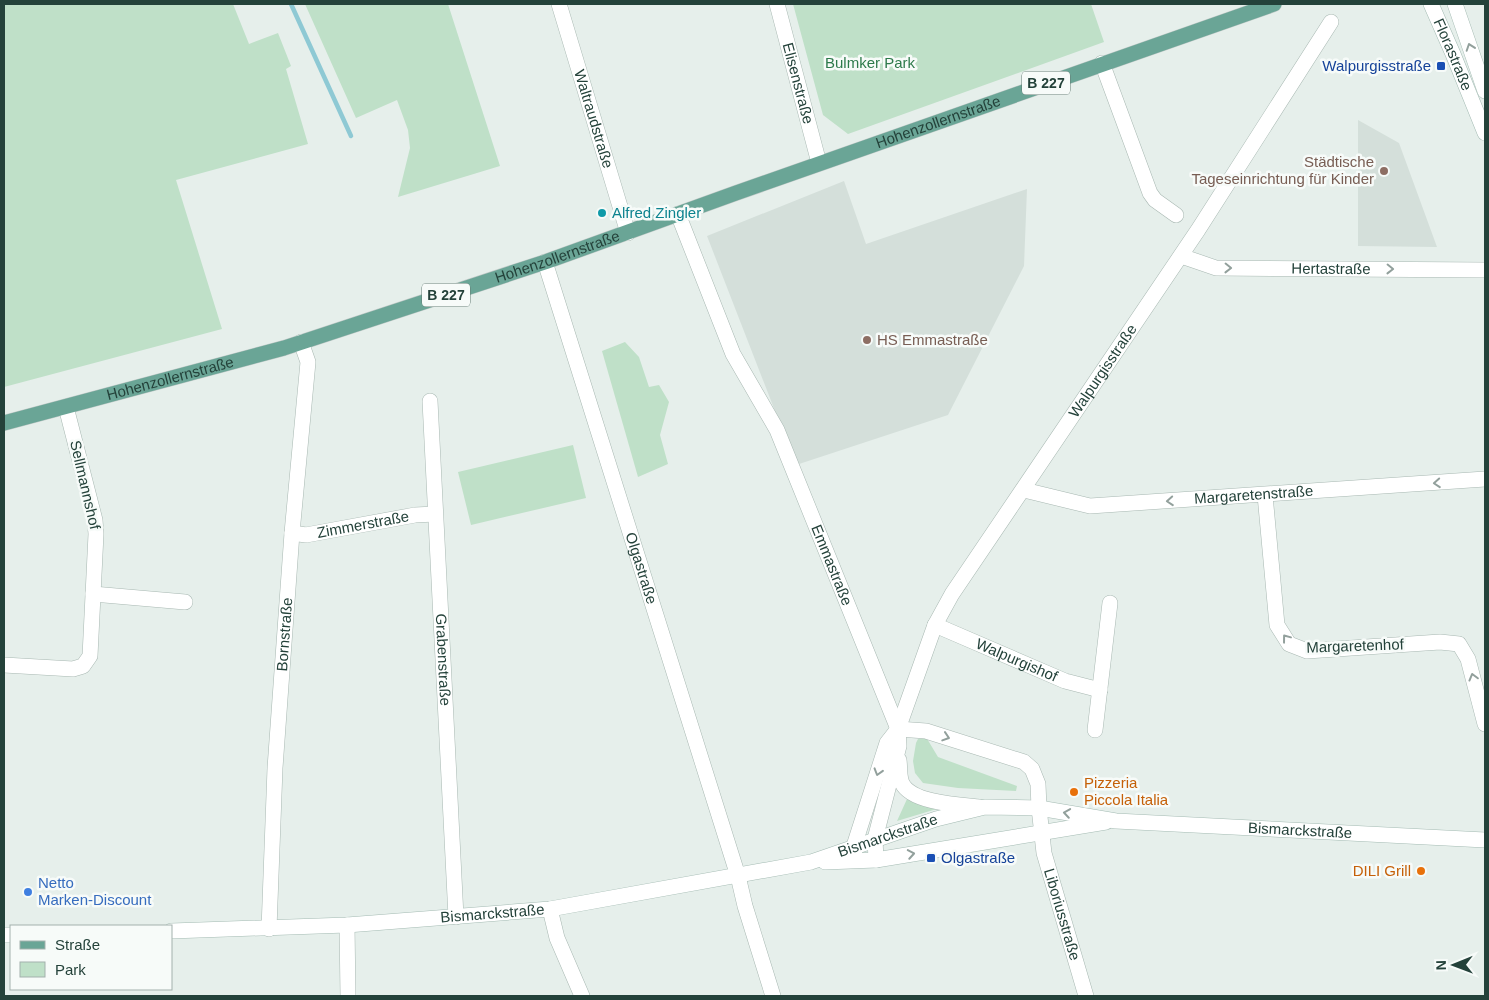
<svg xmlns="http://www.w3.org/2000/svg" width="1489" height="1000" font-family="Arial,sans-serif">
	<rect width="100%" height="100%" fill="#e6efeb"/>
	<path fill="#d4dfda" d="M1358 120 1399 143 1437 247 1358 246Z
		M844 181 866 244 1027 189 1024 266 948 415 796 465 707 236Z"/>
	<path fill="#bfe0c8" d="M4 4H233L249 44 278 33 291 66 286 69 308 144 176 180 222 329 4 387Z
		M305 4H448L500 166 398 197 410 148 408 130 397 100 356 118Z
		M793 4H1091L1104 42 848 134 823 115Z
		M625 342 639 357 649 387 659 385 669 402 660 435 668 464 638 477 602 351Z
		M573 445 586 498 471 525 458 472Z
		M926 737 938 757 1017 786 1016 791 958 788 923 783 915 773 913 761 916 743 918 739Z
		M907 799 940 808 897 821Z"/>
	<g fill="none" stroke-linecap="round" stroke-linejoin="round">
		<path stroke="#8ec9d4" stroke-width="4.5" d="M291 4 351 136"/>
		<defs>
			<g id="minor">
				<path id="s1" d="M559 4 628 233"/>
				<path id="s2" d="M777 4 819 163"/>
				<path d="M1102 63 1150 193 1155 200 1176 215"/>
				<path id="s3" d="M678 214 733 354 777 430 898 729 899 746 875 839 876 860"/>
				<path id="s4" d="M1181 256 1216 268 1485 270"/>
				<path id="s5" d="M545 262 738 876 745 906 773 996"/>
				<path id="s6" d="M430 401 456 917"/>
				<path id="s7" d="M1024 490 1090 506 1485 479"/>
				<path d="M1265 495 1277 625 1289 644 1307 651 1440 642 1459 644 1468 659 1485 724"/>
				<path id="s8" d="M292 533 306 535 415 515 435 514"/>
				<path d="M93 594 185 602"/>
				<path id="s9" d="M935 625 1065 681 1100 690"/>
				<path d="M4 665 73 669 83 666 90 656 96 534 95 520 66 407"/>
				<path id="s10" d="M898 729 926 731 1024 762 1032 769 1038 784 1039 808 1044 853 1086 996"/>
				<path d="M1095 730 1110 603"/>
				<path d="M899 760C900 766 899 777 902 783 911 803 960 805 979 807"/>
				<path id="s11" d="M855 857 854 846 887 743 898 729 935 625 952 594 1198 230 1331 22"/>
				<path d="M347 925 348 996"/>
				<path id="s12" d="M269 929 275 768 292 533 308 362 301 342"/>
			</g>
			<path id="tertiary" d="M550 909 557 938 582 996"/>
			<g id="secondary">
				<path id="s13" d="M1431 4 1453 54 1485 133"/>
				<path d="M1455 4 1485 91"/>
				<path d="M825 862 876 860 1106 822"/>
				<path id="s14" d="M171 931 347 925 550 909 811 862 936 819 985 807 1039 808 1116 821 1485 840"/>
				<path d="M4 935H11"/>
			</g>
			<g id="primary">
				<path id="s15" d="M4 423 284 348 545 262 736 193 1274 4"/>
			</g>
		</defs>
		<use href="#minor" stroke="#a8b8b2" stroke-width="16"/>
		<use href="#tertiary" stroke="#a8b8b2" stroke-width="16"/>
		<use href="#secondary" stroke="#a4bbb3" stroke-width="16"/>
		<use href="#primary" stroke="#c2cac8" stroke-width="16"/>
		<use href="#minor" stroke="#fff" stroke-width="15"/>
		<use href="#tertiary" stroke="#fff" stroke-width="15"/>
		<use href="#secondary" stroke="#fff" stroke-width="15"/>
		<use href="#primary" stroke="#6aa596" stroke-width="15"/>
	</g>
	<defs><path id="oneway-chevron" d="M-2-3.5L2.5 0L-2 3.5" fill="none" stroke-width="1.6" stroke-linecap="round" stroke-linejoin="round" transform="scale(1.25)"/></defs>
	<g stroke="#92a09c">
		<use href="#oneway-chevron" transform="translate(1470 47) rotate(-109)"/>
		<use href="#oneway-chevron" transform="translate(1228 268) rotate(1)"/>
		<use href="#oneway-chevron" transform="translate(1390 269) rotate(1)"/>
		<use href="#oneway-chevron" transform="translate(1437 483) rotate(176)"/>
		<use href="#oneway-chevron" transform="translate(1170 501) rotate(176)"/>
		<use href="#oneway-chevron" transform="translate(1286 638) rotate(-127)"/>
		<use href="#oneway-chevron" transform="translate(1473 677) rotate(-105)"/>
		<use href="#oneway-chevron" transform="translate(946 737) rotate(18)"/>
		<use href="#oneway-chevron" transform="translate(878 772) rotate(107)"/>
		<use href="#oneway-chevron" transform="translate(1067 813) rotate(-171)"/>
		<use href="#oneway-chevron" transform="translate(911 854) rotate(-10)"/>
	</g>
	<g fill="#1a4fb4" stroke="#f7fbf9" stroke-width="2">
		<rect x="1436" y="61" width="10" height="10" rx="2.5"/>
		<rect x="926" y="853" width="10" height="10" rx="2.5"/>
	</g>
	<g fill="#8d6e63" stroke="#f7fbf9" stroke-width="2">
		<circle cx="1384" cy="171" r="5"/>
		<circle cx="867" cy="340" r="5"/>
	</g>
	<circle fill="#0f9aa8" stroke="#f7fbf9" stroke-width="2" cx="602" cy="213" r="5"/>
	<g fill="#e8710a" stroke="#f7fbf9" stroke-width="2">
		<circle cx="1074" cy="792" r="5"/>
		<circle cx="1421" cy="871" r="5"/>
	</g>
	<circle fill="#3f7fe0" stroke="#f7fbf9" stroke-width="2" cx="28" cy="892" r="5"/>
	<g text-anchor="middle" stroke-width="5" stroke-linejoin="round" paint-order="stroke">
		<g fill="#f7fbf9" stroke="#637a73" stroke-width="1">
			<rect x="1022" y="71.5" width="48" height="23" rx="4"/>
			<rect x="422" y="283.5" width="48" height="23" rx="4"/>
		</g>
		<g font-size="14" font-weight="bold" fill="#24423a">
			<text x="1046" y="88">B 227</text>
			<text x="446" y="300">B 227</text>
		</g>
		<g font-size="15" fill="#24423a" stroke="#f7fbf9">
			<text dy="5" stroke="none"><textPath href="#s13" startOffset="55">Florastraße</textPath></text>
			<text dy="5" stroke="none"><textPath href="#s2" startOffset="82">Elisenstraße</textPath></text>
			<text dy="5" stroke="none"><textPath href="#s1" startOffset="120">Waltraudstraße</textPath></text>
			<text dy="5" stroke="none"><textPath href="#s15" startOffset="982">Hohenzollernstraße</textPath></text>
			<text dy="5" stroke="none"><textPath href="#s15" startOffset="578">Hohenzollernstraße</textPath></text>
			<text dy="5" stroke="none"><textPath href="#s4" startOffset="152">Hertastraße</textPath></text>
			<text dy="5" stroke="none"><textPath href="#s11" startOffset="552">Walpurgisstraße</textPath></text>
			<text dy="5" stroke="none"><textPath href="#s15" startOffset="172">Hohenzollernstraße</textPath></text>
			<text transform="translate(85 485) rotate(77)" y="5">Sellmannshof</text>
			<text dy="5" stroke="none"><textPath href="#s7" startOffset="232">Margaretenstraße</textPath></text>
			<text dy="5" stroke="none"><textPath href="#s8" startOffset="72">Zimmerstraße</textPath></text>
			<text dy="5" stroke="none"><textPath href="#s3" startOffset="384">Emmastraße</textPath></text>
			<text dy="5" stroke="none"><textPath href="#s5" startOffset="321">Olgastraße</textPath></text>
			<text dy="5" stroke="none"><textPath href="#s12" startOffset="295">Bornstraße</textPath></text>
			<text transform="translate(1355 646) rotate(-2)" y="5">Margaretenhof</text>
			<text dy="5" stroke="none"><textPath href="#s6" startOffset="259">Grabenstraße</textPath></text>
			<text dy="5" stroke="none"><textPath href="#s9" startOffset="89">Walpurgishof</textPath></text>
			<text dy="5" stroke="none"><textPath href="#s14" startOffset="1144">Bismarckstraße</textPath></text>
			<text dy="5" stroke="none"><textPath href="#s14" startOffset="726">Bismarckstraße</textPath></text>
			<text dy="5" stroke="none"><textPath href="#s14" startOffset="322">Bismarckstraße</textPath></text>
			<text dy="5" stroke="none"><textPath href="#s10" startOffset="291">Liboriusstraße</textPath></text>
		</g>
		<g font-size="15" fill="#2d7a4b" stroke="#f7fbf9">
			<text x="870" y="68">Bulmker Park</text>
		</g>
		<g font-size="15" fill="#164399" stroke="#f7fbf9" text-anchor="end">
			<text x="1431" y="71">Walpurgisstraße</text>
			<text x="941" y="863" text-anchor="start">Olgastraße</text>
		</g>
		<g font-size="15" fill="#785e54" stroke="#f7fbf9" text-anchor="end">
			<text x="1374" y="167">Städtische<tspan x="1374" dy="17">Tageseinrichtung für Kinder</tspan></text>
			<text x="877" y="345" text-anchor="start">HS Emmastraße</text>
		</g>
		<g font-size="15" fill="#0d838f" stroke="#f7fbf9" text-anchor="start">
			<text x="612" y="218">Alfred Zingler</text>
		</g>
		<g font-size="15" fill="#c56008" stroke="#f7fbf9" text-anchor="start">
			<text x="1084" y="788">Pizzeria<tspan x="1084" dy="17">Piccola Italia</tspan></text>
			<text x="1411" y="876" text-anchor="end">DILI Grill</text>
		</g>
		<g font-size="15" fill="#366cbe" stroke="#f7fbf9" text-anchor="start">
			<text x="38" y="888">Netto<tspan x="38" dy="17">Marken-Discount</tspan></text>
		</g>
	</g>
	<rect width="1489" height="1000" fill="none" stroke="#24423a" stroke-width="10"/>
	<rect x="10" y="925" width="162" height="65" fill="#f7fbf9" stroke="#a3b1ad"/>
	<rect x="20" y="941" width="25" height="8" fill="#6aa596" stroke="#a3b1ad"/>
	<text x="55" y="950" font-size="15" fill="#24423a">Straße</text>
	<rect x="20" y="962" width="25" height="15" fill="#bfe0c8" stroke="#a3b1ad"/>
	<text x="55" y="975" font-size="15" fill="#24423a">Park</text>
	<g transform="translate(1454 965) rotate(269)" stroke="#f7fbf9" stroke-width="4" paint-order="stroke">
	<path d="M0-4L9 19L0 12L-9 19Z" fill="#24423a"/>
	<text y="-8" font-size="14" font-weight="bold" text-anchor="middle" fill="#24423a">N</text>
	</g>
</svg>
